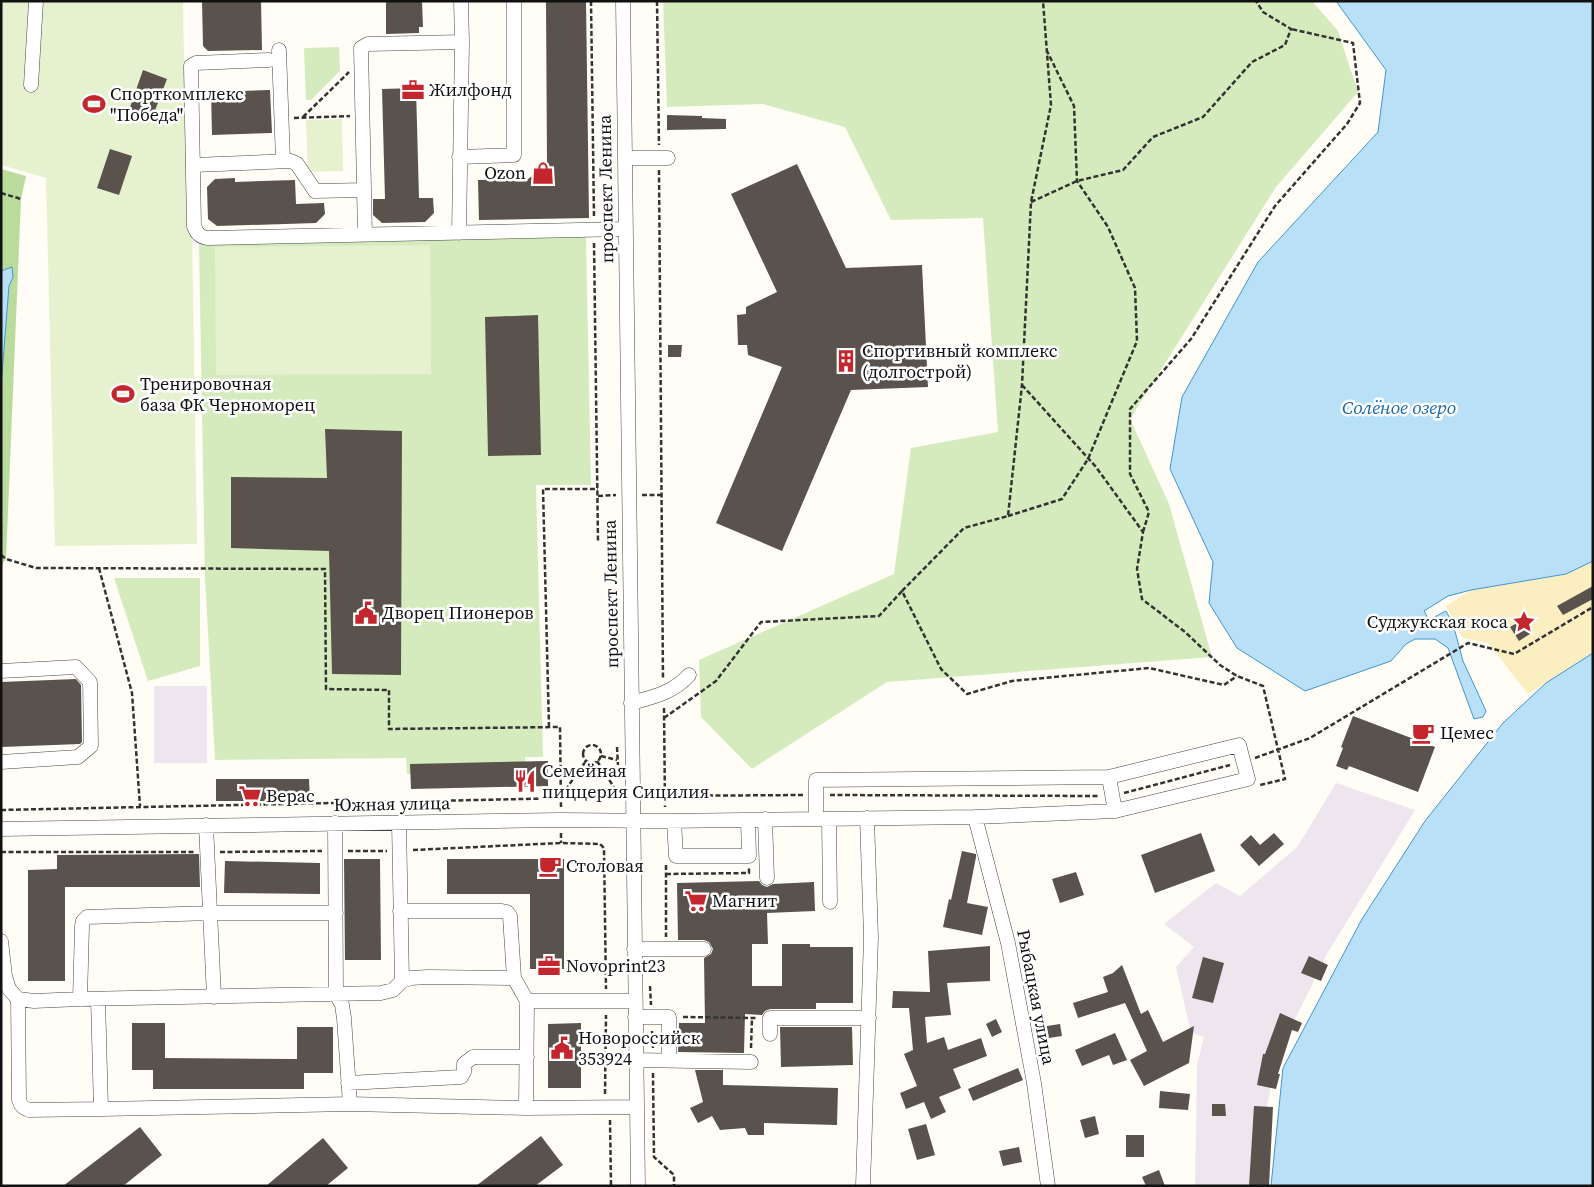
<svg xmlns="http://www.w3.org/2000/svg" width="1594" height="1187" font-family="'Source Serif 4',serif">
	<rect width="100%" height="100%" fill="#fffdf5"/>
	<path fill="#eee6ef" d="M154 686H207V763H154Z
		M1336 783 1415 810 1327 954 1275 1060 1259 1157 1262 1186H1195L1197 1065 1204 1037 1191 1033 1176 967 1194 947 1164 924 1216 883 1240 896 1298 846Z"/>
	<path fill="#d5ebbd" d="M663 1H1312L1338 31 1358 92 1276 187 1130 419 1169 504 1212 657 887 682 752 769 701 717 699 660 894 574 911 448 998 432 983 218 891 220 845 127 763 104 667 107Z
		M339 47 340 71 311 100H306L304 48Z
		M586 237 591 485H536L543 757H525V772L407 774 406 758 215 760 205 577 199 244Z
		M114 578H200V666L148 681Z"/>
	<path fill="#b9dc9c" d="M1 169 26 176 21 199 6 559 1 566V387L9 286 13 277 12 267 1 271Z"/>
	<path fill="#fbeec1" d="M1593 561V653L1528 694 1488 643 1463 638 1446 606 1471 590 1566 574Z"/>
	<path fill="#e6f2cf" d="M1 1H183L184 57 192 234 197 544 55 546 46 178 1 165Z
		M342 119 343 171 308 172 306 120Z
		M430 245 431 374 216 375 215 247Z"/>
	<path fill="#b9e0f7" stroke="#3f96cf" d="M1336 1H1593V561L1566 574 1471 590 1448 596 1424 611 1429 620 1446 611 1453 624 1463 661 1486 711 1483 717 1474 719 1448 648 1435 639H1415L1406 644 1391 661 1305 691 1237 648 1209 603 1213 562 1170 469 1182 397 1258 262 1378 132 1386 70Z
		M12 267 13 277 9 286 1 387V271Z
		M1593 653V1186H1271L1283 1068 1362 919 1425 821 1503 723 1546 683Z"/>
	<path fill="#5a524d" d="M202 1H261L262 50 208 51 203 46Z
		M386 1H422L423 27H419V33L386 34Z
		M546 1H586L589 218 479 220 478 180 528 179 547 165Z
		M143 70 167 79 151 121 128 113Z
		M416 88 419 198H433L434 213 425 222 382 223 373 215V199H385L382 89Z
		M270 90 272 133 212 135 211 92Z
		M667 115 702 116V118L726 119V129L667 130Z
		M110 149 132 156 119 195 97 188Z
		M797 164 846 268 922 265 928 387 851 390 782 551 716 523 782 367 748 355 747 345H738L737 315 746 314V307L777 292 731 194Z
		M235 178V182L295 180 296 204 324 203 325 214 316 223 217 226 208 219 207 187 215 179Z
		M538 315 541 455 488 456 485 317Z
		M668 345H682L681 357H668Z
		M325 429 402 431 401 675 332 674 329 551 231 548V477L327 478Z
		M1593 586V599L1563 615 1557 606Z
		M1522 620 1530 634 1519 641 1510 627Z
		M76 679 81 685 82 742 80 744 1 747V682Z
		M1353 716 1435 747 1418 792 1349 766 1347 770 1336 766 1343 748 1341 747Z
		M548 761V786L411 789 410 764Z
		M216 779H309L310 801H216Z
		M1201 833 1215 871 1155 893 1141 855Z
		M1274 833 1284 844 1259 866 1240 845 1251 835 1260 845Z
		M962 851 976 854V857L967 903 988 907 982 935 943 927 949 899 951 900Z
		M199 854 200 887H65V981H28V870L57 869V855Z
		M344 859H380L381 960H345Z
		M447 859H564V969H530V894H447Z
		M225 861 320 863V894L224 893Z
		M1076 872 1084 895 1060 903 1052 879Z
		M759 881 762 885 767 887 773 884 814 882 815 911 767 913 768 944H752V986H782V944H810V947H853V1003H816V1009H770L765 1011 762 1015 745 1014 744 1053 678 1052 679 1023H705L704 958 711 954 713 949 709 942 704 940H678L677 883Z
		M990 946V981L947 983 951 1015 925 1017 927 1043 944 1037 948 1050 981 1038 987 1056 953 1069 961 1088 939 1097 946 1112 931 1119 924 1102 906 1109 900 1093 917 1086 904 1054 913 1050 909 1008H892L893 991 930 992 928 951Z
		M1309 956 1328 965 1321 981 1301 973Z
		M1203 957 1224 963 1213 1003 1192 998Z
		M1122 965 1141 1014 1148 1010 1163 1042 1194 1026 1189 1063 1144 1086 1130 1060 1147 1051 1125 1003 1078 1018 1073 1003 1108 992 1103 977 1113 973Z
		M1280 1013 1302 1023 1298 1032 1292 1030 1278 1074H1280L1276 1089 1257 1085 1263 1054H1265Z
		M996 1019 1002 1032 992 1037 986 1024Z
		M132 1023H165V1058L297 1059V1027H333V1073H304V1089H153V1070H132Z
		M581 1023V1088H548V1024Z
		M1060 1024 1062 1036 1036 1040 1034 1028Z
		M780 1027H852L853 1065 781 1067Z
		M1115 1033 1127 1060 1113 1065 1109 1055 1082 1066 1075 1050Z
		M1018 1068 1023 1080 973 1101 968 1089Z
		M695 1070H723V1085L838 1088 837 1125 764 1123V1135H748L745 1128 720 1130 712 1116 698 1123 690 1108 703 1102Z
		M1160 1091 1190 1094 1188 1110 1159 1108Z
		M1212 1104H1225L1226 1116H1212Z
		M1254 1106 1273 1107 1269 1186H1249Z
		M1095 1116 1099 1134 1085 1138 1080 1120Z
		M926 1124 935 1155 917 1160 908 1129Z
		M140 1127 162 1155 123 1186H63Z
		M1126 1135H1144V1157H1126Z
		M541 1136 563 1165 535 1186H476Z
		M323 1138 348 1168 326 1186H266Z
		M1019 1147 1022 1162 1003 1166 999 1151Z
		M1159 1170 1165 1186H1146L1142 1177Z"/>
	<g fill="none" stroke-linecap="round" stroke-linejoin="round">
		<defs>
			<path id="minor" d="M623 1 638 1186
				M279 50 283 161
				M269 60 196 63 191 66 194 226C197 234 200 237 208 238L626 229
				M31 85 36 1
				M459 157 514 155V1
				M625 158H668
				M193 165 291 161 297 164 315 191 364 190
				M459 233 462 42 461 1
				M365 235 361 48 368 44 462 42
				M1 671 76 667 90 682 91 746 78 757 1 762
				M631 703C653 697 673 693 689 675
				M1109 777 1115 811
				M975 817 1008 943 1034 1083 1048 1186
				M765 819 767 878
				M829 819 830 902
				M674 821 676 856H749L748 820
				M335 823 336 994 342 1005 344 1018 350 1104
				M399 823 402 981
				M206 825 214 997
				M1 829 561 820 665 821 975 817 1115 811 1248 779 1239 745 1109 777 816 780V819
				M400 911H502L507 912 510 916 514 978 527 1001 526 1108 635 1107
				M1 941 5 976 9 989 18 999 34 1001 80 999 381 993 393 990 402 981 411 978 428 977 514 978
				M634 949H704
				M18 999 19 1100C21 1106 23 1108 29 1110L101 1109
				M80 999 82 926 83 921 87 917 211 913H336
				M98 999 101 1109 350 1104 526 1108
				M527 1001H634
				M635 1017H669V1061
				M770 1034V1018H869
				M635 1060 751 1062
				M348 1083 461 1077 464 1072V1064L473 1057H527
				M863 1186 871 937 867 818"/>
		</defs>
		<use href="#minor" stroke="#444" stroke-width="15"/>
		<path stroke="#333" stroke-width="2.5" stroke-dasharray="5 2.5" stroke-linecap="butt" d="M591 1 594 217
			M657 1 659 145
			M303 117 349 72
			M294 118 350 116
			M659 170 663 680
			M1 193 21 199
			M1031 202 1077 181 1123 170 1153 137 1203 117 1252 62 1285 45 1291 29 1263 12 1256 1
			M594 243 598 541
			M1022 385 1096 467 1143 532 1137 569 1142 599 1185 632 1220 665 1237 676 1263 686 1285 779 1260 785
			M642 495H661
			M598 496 616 495
			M1008 516 1062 499 1088 459 1137 341 1135 288 1108 227 1077 181 1074 106 1047 51
			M1143 532 1149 512 1130 474V409L1191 339 1275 206 1347 124 1360 103 1353 43 1291 29
			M1 555 6 559 36 568 325 569 326 689 389 690V729L560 727 561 807
			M99 568 132 693 140 806
			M902 591 964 528 1008 516 1022 385 1031 202 1051 105 1043 1
			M664 708 665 807
			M664 718 716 681 761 622 879 616 902 591 941 669 967 694 1012 681 1149 668 1224 685 1237 676
			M549 727 543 489H598
			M583 754a9 9 0 1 1 18 0a9 9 0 1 1-18 0Z
			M617 747 618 765
			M601 756 617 760
			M1255 758 1310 738 1468 643 1514 654 1593 607
			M597 761 619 795
			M1124 793 1230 765
			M830 795 1099 796
			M561 796 586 761
			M648 796 804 795
			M1 810 619 797
			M561 833V843
			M413 850 561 843 600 844 604 848 606 989
			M348 851H387
			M1 852H195
			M220 852 322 851
			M666 865V937
			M666 874 749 873V868
			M650 986 651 1005
			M683 1017 757 1018
			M652 1031 653 1048
			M751 1048 752 1017
			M653 1073 654 1157 674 1175V1186
			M605 1094 606 1015
			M610 1120 611 1186"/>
		<use href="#minor" stroke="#fff" stroke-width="14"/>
	</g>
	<defs>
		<symbol id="office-bare" viewBox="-9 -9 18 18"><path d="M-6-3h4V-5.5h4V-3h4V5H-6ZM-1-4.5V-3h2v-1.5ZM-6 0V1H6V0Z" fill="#c4262e" stroke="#fff" stroke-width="2.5" paint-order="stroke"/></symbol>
		<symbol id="stadium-bare" viewBox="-9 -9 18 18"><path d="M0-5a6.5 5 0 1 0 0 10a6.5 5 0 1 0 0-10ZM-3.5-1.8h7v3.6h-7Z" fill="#c4262e" stroke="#fff" stroke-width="2.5" paint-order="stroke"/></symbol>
		<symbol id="shop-bare" viewBox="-9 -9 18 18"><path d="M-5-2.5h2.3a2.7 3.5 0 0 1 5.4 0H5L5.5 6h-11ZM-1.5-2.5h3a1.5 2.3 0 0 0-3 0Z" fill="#c4262e" stroke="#fff" stroke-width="2.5" paint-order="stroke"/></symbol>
		<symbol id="building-bare" viewBox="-9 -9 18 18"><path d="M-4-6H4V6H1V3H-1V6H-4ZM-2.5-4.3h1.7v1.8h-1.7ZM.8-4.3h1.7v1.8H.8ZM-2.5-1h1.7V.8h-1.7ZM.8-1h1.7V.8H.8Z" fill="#c4262e" stroke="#fff" stroke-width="2.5" paint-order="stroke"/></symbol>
		<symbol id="civic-bare" viewBox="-9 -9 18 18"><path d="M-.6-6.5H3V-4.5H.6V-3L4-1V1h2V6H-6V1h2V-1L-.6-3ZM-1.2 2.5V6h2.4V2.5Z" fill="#c4262e" stroke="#fff" stroke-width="2.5" paint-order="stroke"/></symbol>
		<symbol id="sight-bare" viewBox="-9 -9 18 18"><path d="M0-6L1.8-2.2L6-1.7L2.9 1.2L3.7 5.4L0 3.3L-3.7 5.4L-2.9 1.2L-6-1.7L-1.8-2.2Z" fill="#c4262e" stroke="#fff" stroke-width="2.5" paint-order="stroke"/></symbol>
		<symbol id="cafe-bare" viewBox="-9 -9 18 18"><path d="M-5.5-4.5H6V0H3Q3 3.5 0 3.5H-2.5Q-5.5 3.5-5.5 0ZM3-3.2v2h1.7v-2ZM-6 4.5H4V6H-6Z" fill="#c4262e" stroke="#fff" stroke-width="2.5" paint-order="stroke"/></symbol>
		<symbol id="restaurant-bare" viewBox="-9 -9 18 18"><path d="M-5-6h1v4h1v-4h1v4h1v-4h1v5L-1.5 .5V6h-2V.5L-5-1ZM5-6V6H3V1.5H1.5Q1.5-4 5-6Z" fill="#c4262e" stroke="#fff" stroke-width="2.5" paint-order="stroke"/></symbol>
		<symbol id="supermarket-bare" viewBox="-9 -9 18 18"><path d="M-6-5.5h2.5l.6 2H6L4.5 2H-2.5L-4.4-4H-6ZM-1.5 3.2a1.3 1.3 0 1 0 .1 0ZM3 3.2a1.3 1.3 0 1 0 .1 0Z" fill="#c4262e" stroke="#fff" stroke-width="2.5" paint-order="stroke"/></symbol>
	</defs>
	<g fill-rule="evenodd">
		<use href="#office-bare" x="397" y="74" width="32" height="32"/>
		<use href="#stadium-bare" x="78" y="88" width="32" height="32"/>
		<use href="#shop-bare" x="527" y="157" width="32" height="32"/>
		<use href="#building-bare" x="830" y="345" width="32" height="32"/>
		<use href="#stadium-bare" x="107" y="378" width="32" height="32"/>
		<use href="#civic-bare" x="350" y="597" width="32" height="32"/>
		<use href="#sight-bare" x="1508" y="606" width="32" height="32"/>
		<use href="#cafe-bare" x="1407" y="717" width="32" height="32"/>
		<use href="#restaurant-bare" x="509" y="765" width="32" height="32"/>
		<use href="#supermarket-bare" x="234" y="780" width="32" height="32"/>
		<use href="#cafe-bare" x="534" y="850" width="32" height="32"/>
		<use href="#supermarket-bare" x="680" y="885" width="32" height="32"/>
		<use href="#office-bare" x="533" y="950" width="32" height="32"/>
		<use href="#civic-bare" x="546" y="1032" width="32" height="32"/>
	</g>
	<g text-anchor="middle" stroke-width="5" stroke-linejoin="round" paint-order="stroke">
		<g font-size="18" fill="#111" stroke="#fff" text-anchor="start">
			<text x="429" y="96">Жилфонд</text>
			<text x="110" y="100">Спорткомплекс<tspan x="110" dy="21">"Победа"</tspan></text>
			<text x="526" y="179" text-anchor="end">Ozon</text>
			<text x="862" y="357">Спортивный комплекс<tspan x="862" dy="21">(долгострой)</tspan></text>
			<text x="140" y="390">Тренировочная<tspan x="140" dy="21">база ФК Черноморец</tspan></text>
			<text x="382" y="619">Дворец Пионеров</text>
			<text x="1508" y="628" text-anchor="end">Суджукская коса</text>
			<text x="1440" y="739">Цемес</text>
			<text x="542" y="777">Семейная<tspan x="542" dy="21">пиццерия Сицилия</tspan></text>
			<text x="266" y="802">Верас</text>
			<text x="566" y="872">Столовая</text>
			<text x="712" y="907">Магнит</text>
			<text x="566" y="972">Novoprint23</text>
			<text x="578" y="1044">Новороссийск<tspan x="578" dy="21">353924</tspan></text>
		</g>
		<g font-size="18" fill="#111" stroke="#fff">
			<text transform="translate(606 189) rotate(-91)" y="6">проспект Ленина</text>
			<text transform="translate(611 594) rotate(-91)" y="6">проспект Ленина</text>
			<text transform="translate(392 804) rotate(-1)" y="6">Южная улица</text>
			<text transform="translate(1036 997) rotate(79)" y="6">Рыбацкая улица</text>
		</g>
		<g font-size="19" font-style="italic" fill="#1768a6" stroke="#fff">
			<text x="1399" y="414">Солёное озеро</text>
		</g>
	</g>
	<rect width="1594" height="1187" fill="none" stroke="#111111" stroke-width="5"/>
</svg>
